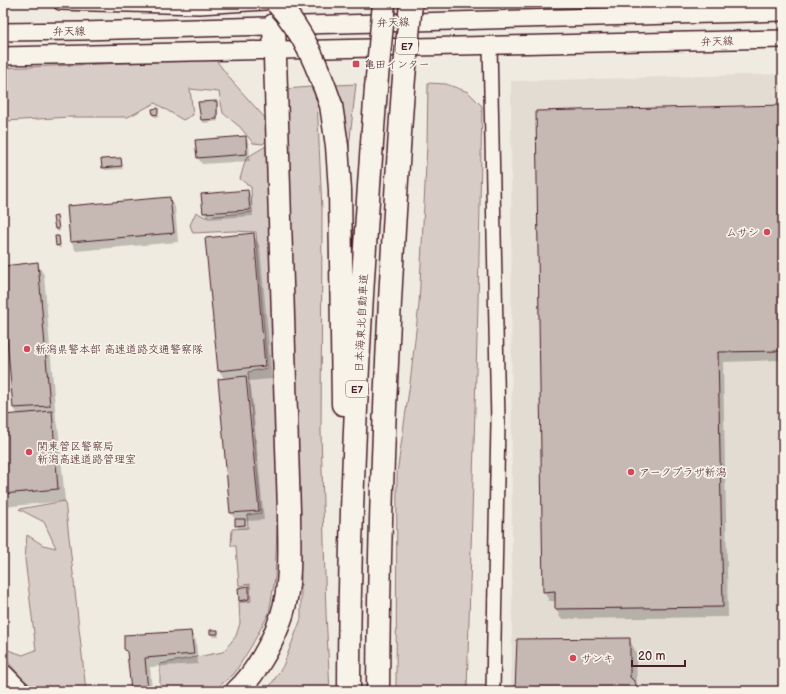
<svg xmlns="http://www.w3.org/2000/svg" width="786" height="694" font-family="'Balsamiq Sans','Klee One',sans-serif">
	<rect width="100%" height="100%" fill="#f0ebe0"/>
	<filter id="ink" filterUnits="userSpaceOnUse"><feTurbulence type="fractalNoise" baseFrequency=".025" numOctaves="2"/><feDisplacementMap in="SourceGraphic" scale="8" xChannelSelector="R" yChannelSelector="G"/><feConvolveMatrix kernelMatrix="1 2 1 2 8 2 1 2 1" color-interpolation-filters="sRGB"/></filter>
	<g filter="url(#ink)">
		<path fill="#e3dcd2" d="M783 74V691H511L512 639 511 81Z"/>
		<path fill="#d8cdc6" stroke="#917678" d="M198 60H216L231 80 265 118 273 134 263 144 253 143 240 127 223 113 219 92 190 89 193 115 183 120 155 103 128 117H70L6 121 3 124V68Z
			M428 83 446 84 468 92 482 106 478 303 467 691H396L397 473 410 383 419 304 427 145Z
			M356 84 347 165 336 85Z
			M311 87 317 98 322 210 321 432 326 614 330 691H267L283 666 301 619V576L297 564 293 296 286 89Z
			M266 146 274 342 278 503 275 578 269 613 252 645 234 674 213 691H160V664L223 652 236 636 240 623 239 602 251 601 250 584 239 586 236 546H231L232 529 248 528 247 515 261 513 248 372 267 368 256 232 233 231 193 233 190 225 196 212 205 217 252 212 251 187 240 179 246 158Z
			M65 501 86 691H38L23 679 7 661 3 655V645L5 649 23 655 36 650 25 559 27 535 43 545 56 548 44 522 19 509Z"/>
		<path fill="#0003" d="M216 102 218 105V121L204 123 202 120 200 103Z
			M783 106V360L723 362 728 617 561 619 556 609V601H549L544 591Z
			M157 109 159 117H155L154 114Z
			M245 137 249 144 250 161 202 164 198 158Z
			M120 159 123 169 105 170 103 167Z
			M248 191 251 197 253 216 208 219 204 213 202 195Z
			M169 198 175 207 178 242 76 251 71 242Z
			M57 217 60 231 58 232 56 229Z
			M253 234 260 247 272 379 248 381 251 386 264 520 246 521 247 528H238L236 521 231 513 224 379 219 370Z
			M58 237 61 248H59L57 246Z
			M37 263 44 275 56 419H55L58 425 65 501 3 507V416L18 415 14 408 3 281V267Z
			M248 587 250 590V602L241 603 240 601Z
			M217 631 219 637H213L211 634Z
			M191 632 196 641 198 664 150 667 152 691H132L128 655 125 649Z
			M629 639 636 652 637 688 639 691H516Z"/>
		<path fill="#c6b8b3" stroke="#4a1f2b" d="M217 101V119L201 120 198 102Z
			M783 105V351L718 352 723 607 555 609V591L543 592 536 111Z
			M158 108V114L153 115 152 109Z
			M246 136 247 154 197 158 195 140Z
			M121 158 122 166 102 168 101 159Z
			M248 190 250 210 203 213 201 194Z
			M170 197 174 233 70 242 67 206Z
			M57 216 59 229H55L53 217Z
			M254 233 265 366 218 371 205 238Z
			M55 236H59L60 245 56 246Z
			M38 262 50 406 13 408 3 292V266Z
			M246 376 259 511 230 513 218 379Z
			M52 411 58 489 3 494V415Z
			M235 519H245V525L235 526Z
			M249 586V599L239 601 238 588Z
			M210 630H218V634H210Z
			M191 631 194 654 145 658 148 691H131L127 652 124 649V635Z
			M630 638V677L634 681 639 691H515L517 639Z"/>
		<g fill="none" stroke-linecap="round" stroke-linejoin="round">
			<defs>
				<path id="minor" d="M60 3 199 7 265 3
					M490 45 498 423 493 691"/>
				<path id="tertiary" d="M3 32 81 31 783 12
					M3 56 783 39"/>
				<path id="motorway" d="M331 105 337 146 340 190 343 404
					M3 676 18 691
					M237 691C247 682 256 669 263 657 271 644 277 630 282 615 292 584 289 543 289 511L274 25
					M349 691C349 490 361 289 376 88
					M378 691C379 490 389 290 403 89"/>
			</defs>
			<use href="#minor" stroke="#4a1f2b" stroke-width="16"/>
			<use href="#tertiary" stroke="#4a1f2b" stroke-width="20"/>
			<use href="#motorway" stroke="#4a1f2b" stroke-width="25"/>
			<use href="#minor" stroke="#f7f3e8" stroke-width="13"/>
			<use href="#tertiary" stroke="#f7f3e8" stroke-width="17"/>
			<use href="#motorway" stroke="#f7f3e8" stroke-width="22"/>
			<defs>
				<path id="motorway-bridge" d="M277 3C304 32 318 67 331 105
					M376 88 384 3
					M403 89 411 3"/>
			</defs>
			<use href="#motorway-bridge" stroke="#4a1f2b" stroke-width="25" stroke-linecap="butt"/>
			<use href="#motorway-bridge" stroke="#f7f3e8" stroke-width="22"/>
		</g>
	</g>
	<g fill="#d1495b" stroke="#f7f3e8" stroke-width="1.5">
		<rect x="352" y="60" width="8" height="8" rx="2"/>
		<circle cx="767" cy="232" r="4"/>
		<circle cx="27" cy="349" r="4"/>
		<circle cx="29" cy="452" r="4"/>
		<circle cx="631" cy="472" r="4"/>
		<circle cx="573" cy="658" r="4"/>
	</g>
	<g text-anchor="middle" stroke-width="3.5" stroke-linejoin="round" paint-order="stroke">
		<g fill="#f7f3e8" stroke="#7e5f64" stroke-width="1">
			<rect x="396" y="38" width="22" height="16" rx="3"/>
			<rect x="346" y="381" width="22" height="16" rx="3"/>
		</g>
		<g font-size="10" font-weight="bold" fill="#4a1f2b">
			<text x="407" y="50">E7</text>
			<text x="357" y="393">E7</text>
		</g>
		<g font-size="11" fill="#4a1f2b" stroke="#f7f3e8">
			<text transform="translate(393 22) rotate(-2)" y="4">弁天線</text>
			<text transform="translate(69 31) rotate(-1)" y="4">弁天線</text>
			<text transform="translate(717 41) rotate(-2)" y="4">弁天線</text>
			<text transform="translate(361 323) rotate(-87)" y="4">日本海東北自動車道</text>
		</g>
		<g font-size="11" fill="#4a1f2b" stroke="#f7f3e8" text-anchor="start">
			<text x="364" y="68">亀田インター</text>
			<text x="759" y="236" text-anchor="end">ムサシ</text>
			<text x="35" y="353">新潟県警本部 高速道路交通警察隊</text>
			<text x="37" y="450">関東管区警察局<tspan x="37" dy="13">新潟高速道路管理室</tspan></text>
			<text x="639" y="476">アークプラザ新潟</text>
			<text x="581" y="662">サンキ</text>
		</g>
	</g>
	<rect width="786" height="694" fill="none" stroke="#f7f3e8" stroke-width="16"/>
	<rect x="8" y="8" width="770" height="678" fill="none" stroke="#4a1f2b" stroke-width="1.5" filter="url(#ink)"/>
	<path d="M632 660v6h53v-6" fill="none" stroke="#4a1f2b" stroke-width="2"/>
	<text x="638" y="660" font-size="12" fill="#4a1f2b" stroke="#f7f3e8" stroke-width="3" paint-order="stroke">20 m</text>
</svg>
